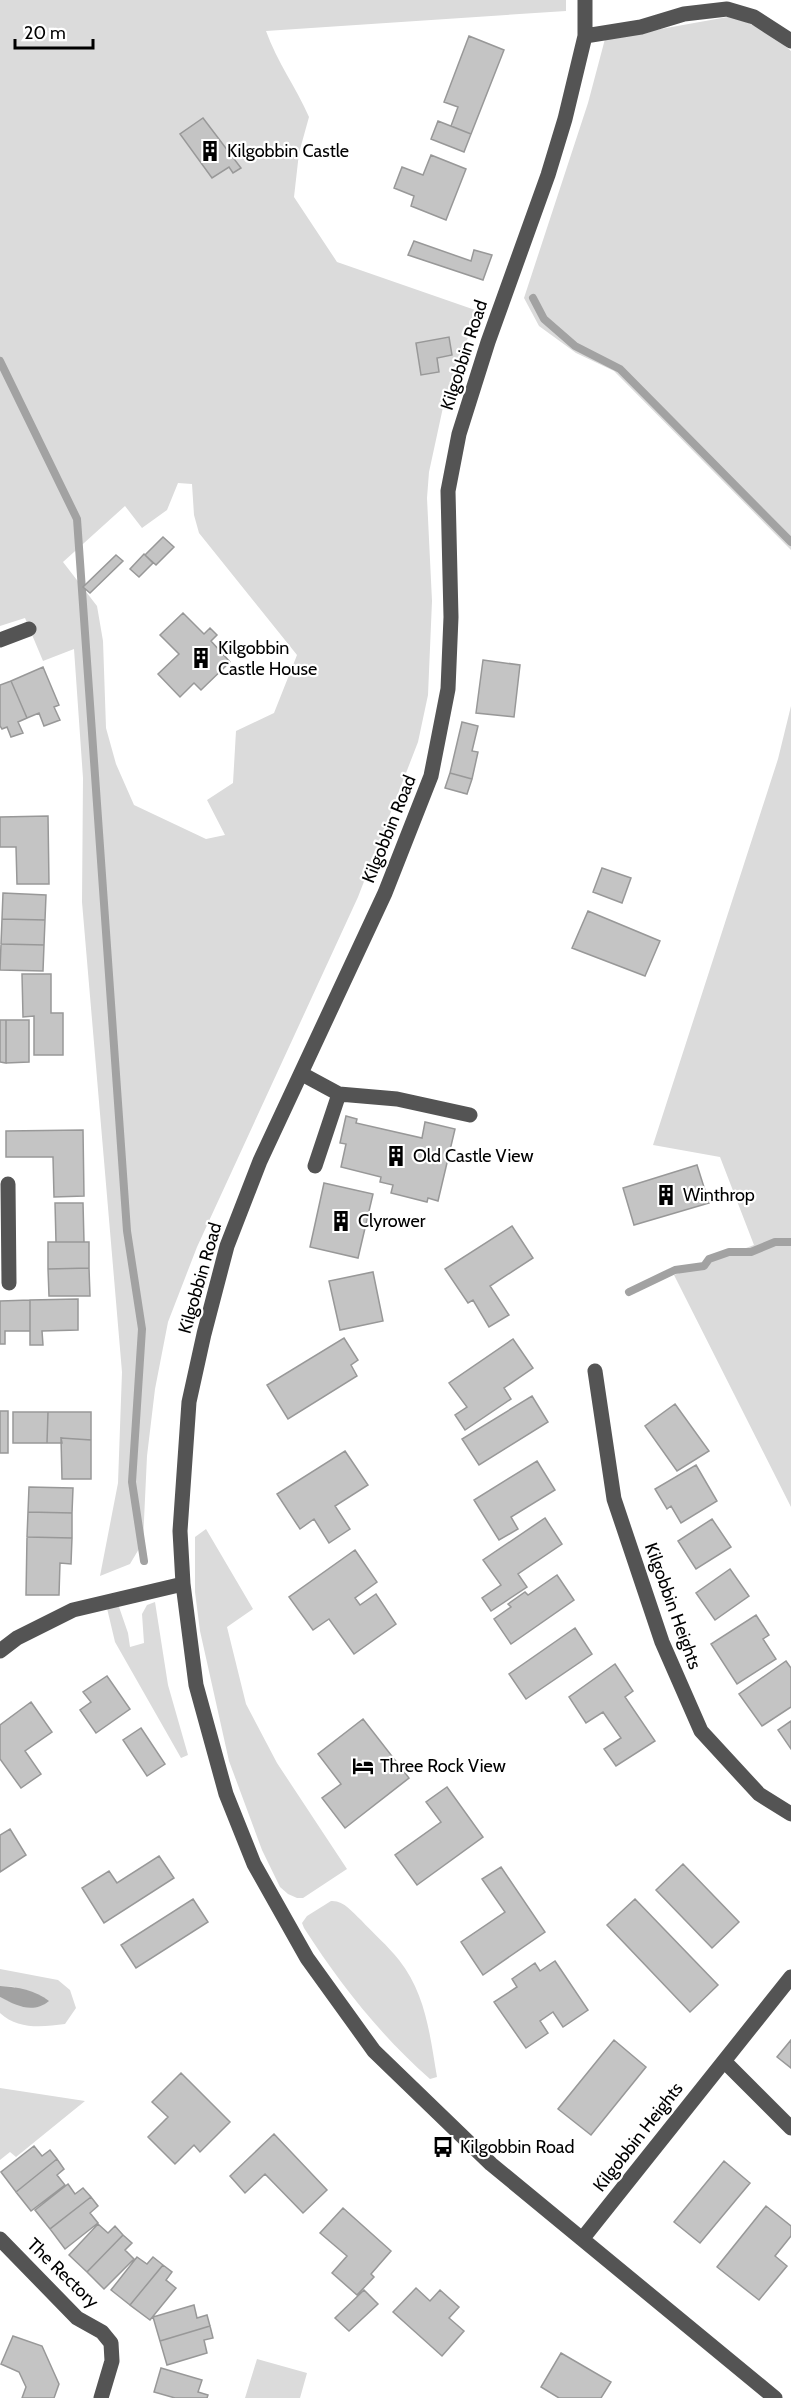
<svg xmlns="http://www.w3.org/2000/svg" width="791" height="2398" font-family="Cabin,sans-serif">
	<rect width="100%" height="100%" fill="#fff"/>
	<path fill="#dbdbdb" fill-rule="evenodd" d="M0 0H566V11L266 31C277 62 296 87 309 117L299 153 294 197 337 262 478 311 445 398 429 472 427 498 432 601 428 695 418 742 358 897 197 1247 168 1322 155 1389 147 1456 143 1542 130 1564 100 1576 118 1483 122 1372 82 902 83 778 74 649 43 661 25 618 0 626ZM178 483 192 484 194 515 199 533 297 655 274 713 236 731 233 783 207 800 225 835 206 839 134 805 116 764 106 728 103 641 97 606 63 562 125 506 142 528 167 510Z
		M733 16 768 32 791 51V550L614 371 576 353 539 326 524 298 588 103 605 39Z
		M791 706V1507L674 1275 754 1245 720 1157 653 1145 778 759Z
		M206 1529 253 1609 227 1627 246 1704 277 1763 347 1869 303 1898H297L288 1894 280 1887 262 1850 229 1761 200 1631 195 1592V1537Z
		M155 1602 168 1685 188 1755 181 1758 115 1642 106 1604H118L128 1633 130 1647 144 1643 142 1614 147 1605Z
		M331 1901C344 1900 352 1912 361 1920 373 1933 388 1946 399 1960 426 1994 430 2036 437 2077L430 2079C380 2035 340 1984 304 1928L302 1923 307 1916Z
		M0 1969 58 1980 70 1990 76 2008 65 2024C43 2027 18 2030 0 2013V1997L13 2003 15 1987 0 1986Z
		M0 2088 85 2101 16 2157 10 2152 0 2160Z
		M257 2359 307 2373 300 2398H245Z"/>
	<path fill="#a2a2a2" d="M0 1986C18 1987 35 1990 49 2001 33 2014 17 2006 0 1997Z"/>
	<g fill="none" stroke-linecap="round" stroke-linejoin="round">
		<path stroke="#a2a2a2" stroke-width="8" d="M533 298 544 319 575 346 620 369 791 542
			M0 361 77 519 127 1231 142 1329 132 1482 144 1561
			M629 1292 675 1270 704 1266 709 1259 729 1252H751L775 1242H791"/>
	</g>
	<path fill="#c4c4c4" stroke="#989898" stroke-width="1.5" d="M469 36 504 50 471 134 451 126 458 107 444 102Z
		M203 118 241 168 233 173 229 167 212 178 180 134Z
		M438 121 471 134 464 152 431 139Z
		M431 155 466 169 446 220 411 206 414 196 394 188 402 167 423 175Z
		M414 241 471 261 474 250 492 255 483 280 408 255Z
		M449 337 452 355 437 358 439 372 421 375 416 343Z
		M163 537 174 547 156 565 145 555Z
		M144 554 153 563 139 577 130 569Z
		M116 555 123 561 90 593 83 587Z
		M183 613 204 634 210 628 217 635 211 641 230 662 201 690 194 683 180 697 158 674 179 654 160 635Z
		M483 660 520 665 514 717 476 713Z
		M43 667 59 705 54 707 60 720 44 726 39 713 27 718 11 681Z
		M11 681 27 718 18 722 23 733 11 737 7 727 2 729 0 726V685Z
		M462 722 478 726 472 751 478 752 472 779 450 773Z
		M450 773 472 779 467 794 445 788Z
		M48 816 49 884H17L16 847H0V817Z
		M602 868 631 878 622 903 593 892Z
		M3 893 46 895 45 920 2 919Z
		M588 911 660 941 645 976 572 948Z
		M2 919 45 920 44 945 1 944Z
		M1 944 44 945 43 971 0 970Z
		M22 974H51V1013H63V1055H34V1016L23 1017Z
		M0 1020H6V1063L0 1062Z
		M6 1020H29V1062L6 1063Z
		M346 1116 357 1119 356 1123 422 1138 425 1122 455 1129 438 1201 428 1198 427 1202 391 1193 393 1185 380 1182 381 1177 341 1167 346 1144 340 1143Z
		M83 1130 84 1196 54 1197 53 1157H6V1131Z
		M697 1165 709 1203 634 1225 623 1188Z
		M324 1183 373 1194 358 1258 310 1247Z
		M55 1203H83L84 1242H56Z
		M512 1226 533 1258 490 1286 509 1315 489 1327 473 1300 468 1303 445 1269Z
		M48 1242H89V1268L48 1269Z
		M89 1268 90 1296H49L48 1269Z
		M373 1272 383 1321 340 1330 329 1281Z
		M78 1299V1330L42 1331 43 1345H30V1300Z
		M30 1300V1331H5V1344H0V1301Z
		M344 1338 358 1360 351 1365 357 1376 288 1419 267 1385Z
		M513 1339 533 1368 504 1388 511 1399 465 1430 455 1415 467 1407 449 1383Z
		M532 1396 548 1422 479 1465 462 1439Z
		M675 1404 709 1451 677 1471 645 1426Z
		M0 1411H8V1453H0Z
		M13 1412H48L47 1443H13Z
		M48 1412H91V1440L61 1438 62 1443H47Z
		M61 1438 91 1440V1479H62Z
		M345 1451 368 1485 335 1506 350 1529 329 1543 314 1519 300 1529 277 1494Z
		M537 1461 555 1490 511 1517 518 1529 499 1540 474 1500Z
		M696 1465 717 1501 681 1523 671 1506 667 1509 655 1489Z
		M29 1487 73 1488 72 1513 28 1512Z
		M28 1512 72 1513V1538L27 1537Z
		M545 1518 562 1544 518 1574 527 1587 491 1611 482 1598 501 1585 483 1560Z
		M712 1519 731 1547 696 1569 678 1541Z
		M27 1537 72 1538 71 1564 60 1563 59 1595H26Z
		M355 1550 377 1582 355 1598 360 1605 376 1594 396 1624 354 1654 329 1619 313 1630 289 1597Z
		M730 1569 749 1596 715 1620 696 1593Z
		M557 1575 574 1600 511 1644 494 1619 511 1607 508 1604 525 1592 528 1595Z
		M756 1615 769 1635 763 1639 776 1659 737 1684 711 1644Z
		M575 1628 592 1654 526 1699 509 1674Z
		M786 1661 791 1668V1707L762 1726 739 1694Z
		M615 1664 633 1691 625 1697 655 1741 616 1766 604 1749 621 1738 603 1712 586 1723 569 1697Z
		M107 1676 130 1709 96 1733 80 1710 91 1702 83 1692Z
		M31 1702 52 1732 25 1751 41 1774 21 1788 0 1759V1725Z
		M363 1719 409 1778 345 1828 322 1798 341 1784 318 1754Z
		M791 1721V1749L778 1730Z
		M141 1728 165 1764 147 1776 123 1740Z
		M447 1787 483 1837 417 1885 395 1855 441 1822 426 1802Z
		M10 1829 26 1855 0 1872V1835Z
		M159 1856 174 1878 104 1923 82 1888 109 1871 117 1883Z
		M683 1864 739 1922 712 1948 656 1890Z
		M501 1867 545 1932 483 1975 461 1942 505 1912 482 1879Z
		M193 1899 208 1922 136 1968 121 1945Z
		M635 1899 718 1985 690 2012 607 1925Z
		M555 1961 588 2010 563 2027 553 2012 540 2021 548 2033 526 2048 494 2002 517 1987 512 1979 535 1963 540 1971Z
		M614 2040 646 2067 591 2135 558 2109Z
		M791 2040V2068L777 2057Z
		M181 2073 230 2122 200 2152 194 2145 175 2164 148 2137 168 2117 152 2102Z
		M274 2134 327 2190 303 2213 265 2174 245 2193 230 2176Z
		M34 2146 42 2156 50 2150 57 2159 16 2192 1 2172Z
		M57 2159 64 2169 57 2175 65 2185 31 2211 16 2192Z
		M724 2161 750 2183 700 2243 674 2222Z
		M68 2184 75 2194 83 2188 91 2197 50 2229 35 2210Z
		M91 2197 98 2206 90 2213 98 2223 65 2249 50 2229Z
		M766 2206 791 2226V2236L775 2256 787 2266 759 2300 717 2267Z
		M343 2208 391 2251 371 2274 374 2277 357 2295 332 2273 347 2256 320 2233Z
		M98 2224 108 2233 115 2226 123 2235 87 2272 69 2255Z
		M123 2235 132 2243 125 2250 134 2259 104 2289 87 2272Z
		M137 2257 147 2264 153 2257 163 2265 130 2305 111 2290Z
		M163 2265 172 2272 166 2280 176 2288 150 2320 130 2305Z
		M416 2288 430 2301 440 2290 459 2307 449 2318 464 2331 442 2356 393 2312Z
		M364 2290 378 2304 349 2331 335 2318Z
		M194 2305 197 2318 207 2315 210 2326 160 2341 153 2317Z
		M210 2326 213 2338 204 2340 207 2353 167 2365 160 2341Z
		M13 2336 42 2346 59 2384 54 2398H22L26 2387 19 2372 1 2364Z
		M561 2353 611 2382 601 2398H559L541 2387Z
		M161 2368 202 2380 198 2392 208 2395 207 2398H175L154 2392Z"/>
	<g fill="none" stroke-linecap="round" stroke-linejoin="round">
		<path stroke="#545454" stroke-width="15" d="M585 0V36L565 119 548 175 488 342 459 434 448 491 451 617 448 689 431 776 385 893 260 1161 227 1246 204 1334 189 1402 180 1531 183 1584 196 1685 226 1794 254 1864 307 1958 374 2051 491 2164 775 2398
			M585 36 641 27 684 14 727 9 754 17 791 41
			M0 640 29 629
			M302 1074 339 1094 397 1099 470 1115
			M315 1166 339 1094
			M8 1184 9 1283
			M595 1371 614 1499 662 1642 701 1731 759 1794 791 1814
			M0 1651 17 1638 73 1610 183 1584
			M724 2061 791 2128
			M583 2238 791 1977
			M0 2239 77 2318 102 2332 111 2343 112 2361 101 2398"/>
	</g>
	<defs>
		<symbol id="building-bare" viewBox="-9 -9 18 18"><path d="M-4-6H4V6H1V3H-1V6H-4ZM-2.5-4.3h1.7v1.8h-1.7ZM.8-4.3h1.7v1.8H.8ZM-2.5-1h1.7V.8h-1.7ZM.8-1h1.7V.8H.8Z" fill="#000" stroke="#fff" stroke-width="2.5" paint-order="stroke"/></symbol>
		<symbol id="hotel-bare" viewBox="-9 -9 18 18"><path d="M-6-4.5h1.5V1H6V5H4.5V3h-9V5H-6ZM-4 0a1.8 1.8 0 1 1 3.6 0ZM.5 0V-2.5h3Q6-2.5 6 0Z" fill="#000" stroke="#fff" stroke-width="2.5" paint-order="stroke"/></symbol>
		<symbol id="bus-bare" viewBox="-9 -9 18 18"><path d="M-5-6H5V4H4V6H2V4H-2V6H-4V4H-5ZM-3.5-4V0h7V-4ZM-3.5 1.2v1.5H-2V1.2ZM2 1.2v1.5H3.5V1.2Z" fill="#000" stroke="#fff" stroke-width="2.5" paint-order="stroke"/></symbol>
	</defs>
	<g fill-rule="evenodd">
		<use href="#building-bare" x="195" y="136" width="30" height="30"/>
		<use href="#building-bare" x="186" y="643" width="30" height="30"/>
		<use href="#building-bare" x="381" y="1141" width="30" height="30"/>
		<use href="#building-bare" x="651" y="1180" width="30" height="30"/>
		<use href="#building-bare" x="326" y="1206" width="30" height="30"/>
		<use href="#hotel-bare" x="348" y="1751" width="30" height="30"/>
		<use href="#bus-bare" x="428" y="2132" width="30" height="30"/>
	</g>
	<g text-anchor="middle" stroke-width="4.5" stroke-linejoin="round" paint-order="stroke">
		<g font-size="18" fill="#000" stroke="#fff" text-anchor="start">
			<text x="227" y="157">Kilgobbin Castle</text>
			<text x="218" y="654">Kilgobbin<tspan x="218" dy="21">Castle House</tspan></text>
			<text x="413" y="1162">Old Castle View</text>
			<text x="683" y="1201">Winthrop</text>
			<text x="358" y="1227">Clyrower</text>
			<text x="380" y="1772">Three Rock View</text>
			<text x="460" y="2153">Kilgobbin Road</text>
		</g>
		<g font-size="18" fill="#000" stroke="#fff">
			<text transform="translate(464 355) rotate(-72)" y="6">Kilgobbin Road</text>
			<text transform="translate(389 829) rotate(-68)" y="6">Kilgobbin Road</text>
			<text transform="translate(200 1278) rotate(-74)" y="6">Kilgobbin Road</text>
			<text transform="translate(673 1606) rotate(70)" y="6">Kilgobbin Heights</text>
			<text transform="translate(638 2137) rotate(-52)" y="6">Kilgobbin Heights</text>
			<text transform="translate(63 2273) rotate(44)" y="6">The Rectory</text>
		</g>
	</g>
	<path d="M15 39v9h78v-9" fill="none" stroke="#000000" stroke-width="3"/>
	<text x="24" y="39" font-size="18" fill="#000000" stroke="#ffffff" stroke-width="4.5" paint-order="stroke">20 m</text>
</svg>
